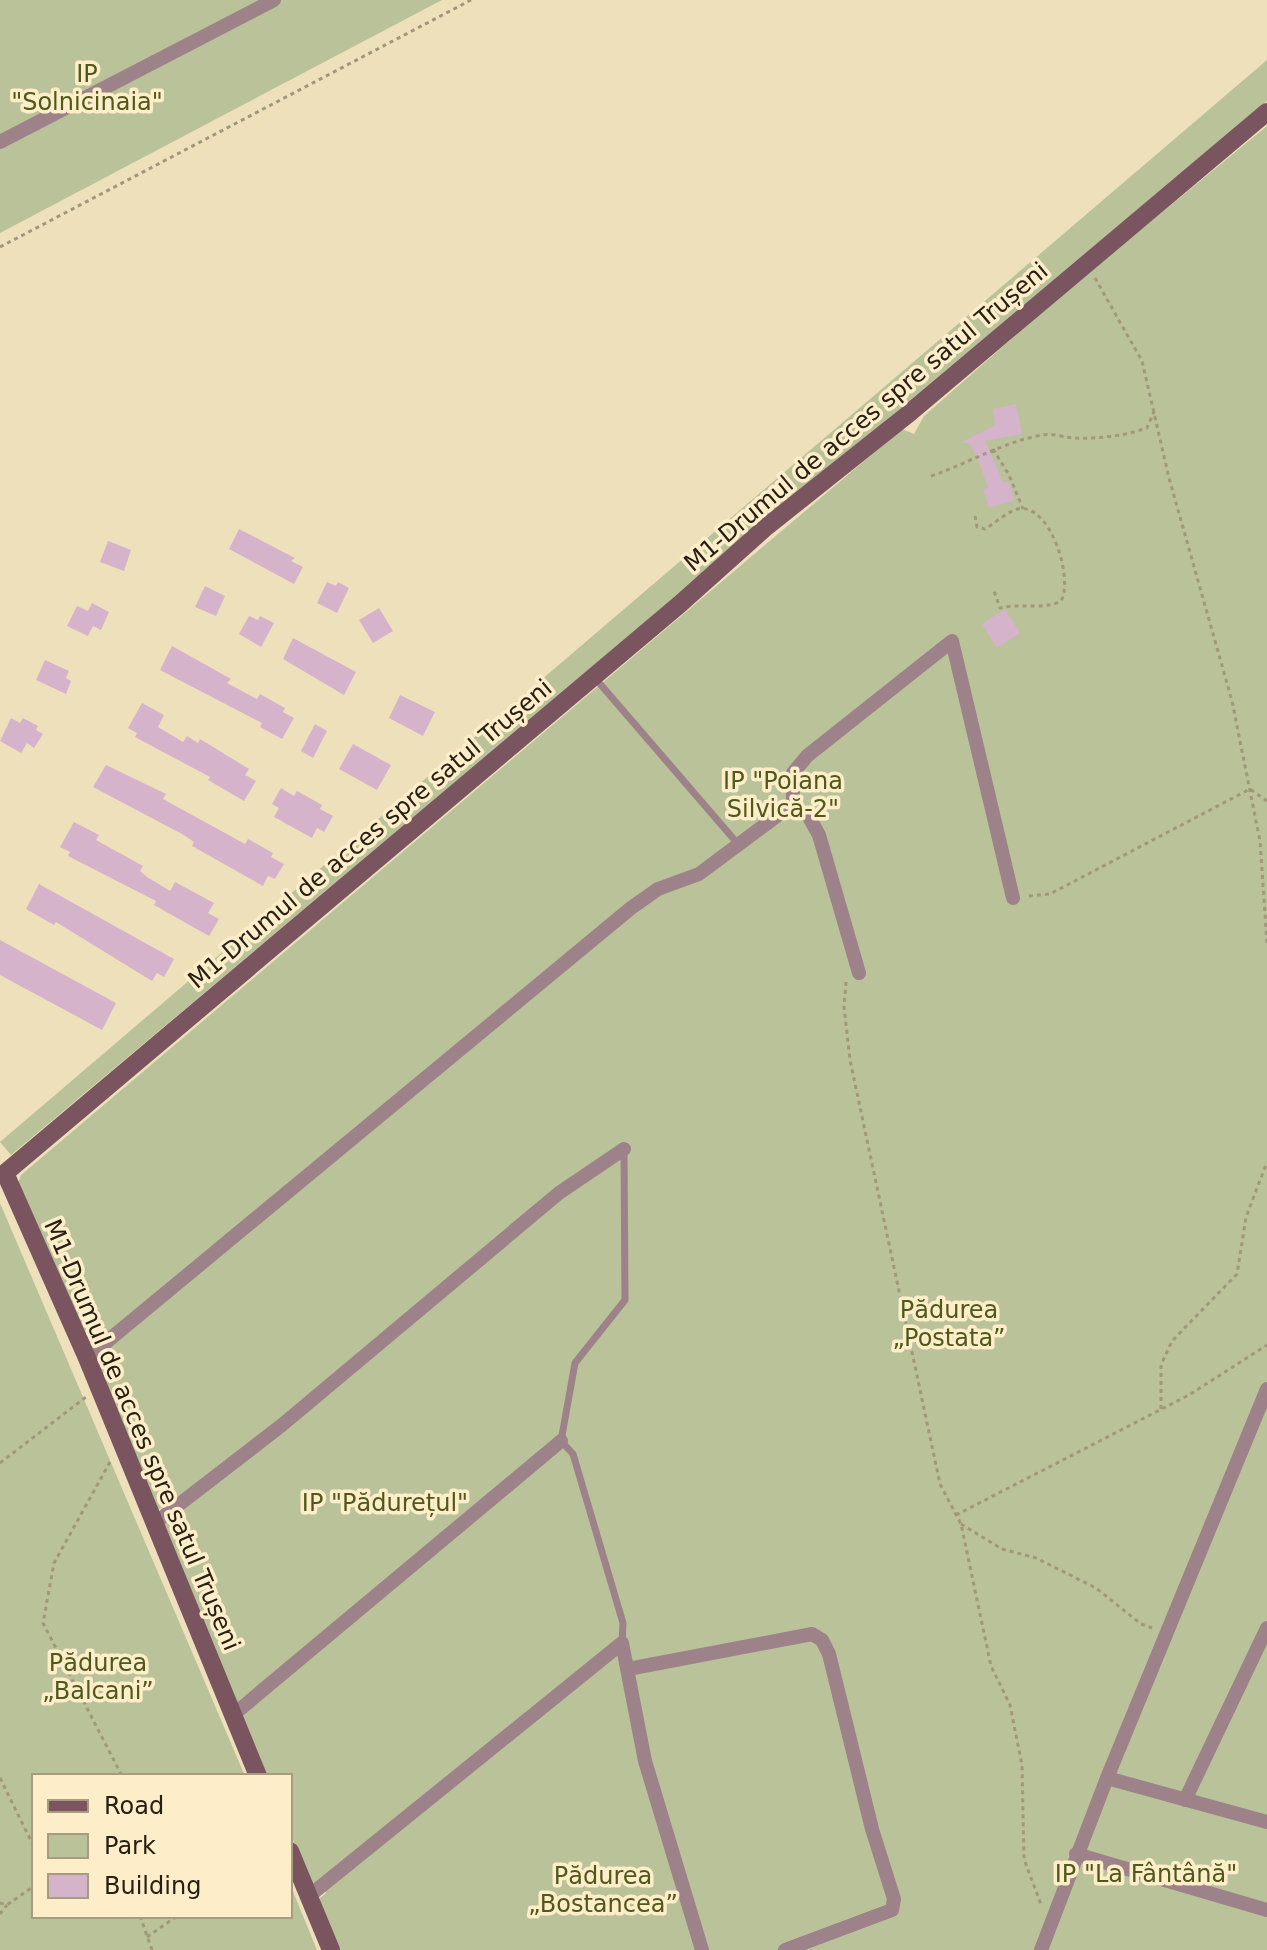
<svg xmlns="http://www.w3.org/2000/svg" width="1267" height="1950" font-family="'DejaVu Sans',sans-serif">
	<rect width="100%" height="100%" fill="#efe0bc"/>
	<path fill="#bac29a" d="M0 0H442L0 233Z
		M1267 60V101L11 1155 0 1142Z
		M1267 126V1950H340L319 1899 326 1893 320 1880 312 1886 290 1833V1776H265L240 1718 250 1709 245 1696 233 1706 163 1527 169 1505 156 1510 95 1362 100 1353 96 1344 86 1343 18 1184 21 1175 902 429 914 434 924 416 1065 292Z
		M0 1203 245 1776H34V1916H290V1884L317 1950H0Z"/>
	<path fill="#d5b3ca" d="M1016 404 1022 434 985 441 1003 482 1008 481 1015 500 989 508 983 489 988 488 979 461 970 444 962 442 995 425 993 409Z
		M239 529 295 558 291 561 303 567 294 584 229 549Z
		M108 541 131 550 124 571 100 562Z
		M327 582 336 586 338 582 349 588 337 613 317 603Z
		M205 586 225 596 216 616 195 607Z
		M92 603 109 612 101 630 93 626 88 636 67 626 77 606 88 611Z
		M379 608 393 631 373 643 359 620Z
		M1005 609 1020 633 997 648 982 624Z
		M249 616 258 620 260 616 274 623 261 647 239 634Z
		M293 638 356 672 344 695 283 659Z
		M172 646 231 679 227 683 257 699 260 694 285 708 283 712 294 718 282 739 260 727 262 723 160 670Z
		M45 660 69 671 66 678 71 681 66 694 36 680Z
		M400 695 435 712 423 736 389 718Z
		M142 703 164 715 158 727 183 742 187 736 198 743 200 739 249 769 245 775 256 781 244 801 208 780 210 777 135 737 137 733 128 728Z
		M11 718 20 723 23 718 38 726 36 730 43 734 34 748 27 743 21 753 0 741Z
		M315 724 327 731 313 758 301 751Z
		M353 744 391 765 377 790 339 769Z
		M106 765 166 794 163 799 245 844 248 839 273 853 271 857 284 864 275 879 268 876 263 886 192 846 194 842 182 834 93 787Z
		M281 788 294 796 297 791 322 805 320 809 333 816 324 832 317 828 312 838 274 817 279 808 272 804Z
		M74 822 99 835 96 840 143 866 140 871 147 877 170 891 175 882 214 903 208 913 219 919 209 936 154 905 156 901 68 856 70 852 60 847Z
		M39 884 174 959 164 977 157 973 152 981 56 922 54 925 26 909Z
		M0 940 116 1003 102 1030 0 975Z"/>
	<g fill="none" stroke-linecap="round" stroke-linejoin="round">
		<path stroke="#a2977b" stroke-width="3" stroke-dasharray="4 4" stroke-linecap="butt" d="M0 247 471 0
			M1095 278 1142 361 1169 478 1232 701 1260 841 1267 943
			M993 449 1009 475 1023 509
			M931 476C969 463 1003 442 1042 435 1052 433 1063 437 1073 438 1098 439 1124 436 1147 428L1155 409
			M975 516 977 527 985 529C995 523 1008 511 1018 509 1050 502 1074 579 1061 601 1045 610 1019 603 1000 608L994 591
			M1029 896 1050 894 1250 789 1267 801
			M846 982 844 1007 850 1060 940 1484 961 1524 991 1666 1010 1705 1022 1765 1024 1859 1042 1907
			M1161 1409V1365L1172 1341 1237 1274 1246 1217 1267 1162
			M110 1462 54 1563 43 1623 122 1776
			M0 1463 86 1397
			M956 1515 1189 1395 1267 1345
			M961 1524 1002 1549 1036 1558 1096 1588 1141 1624 1152 1628
			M0 1778 34 1847
			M0 1903 7 1905 34 1886
			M0 1914 7 1905
			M140 1916 152 1950
			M147 1937 177 1916"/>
		<path stroke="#9d8289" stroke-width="7" d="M595 678 738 844
			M622 1643 623 1623 573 1454 561 1441 575 1363 625 1300 624 1151"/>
		<path stroke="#9d8289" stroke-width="14" d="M0 142 274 0
			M793 804 809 817 819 835 859 973
			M87 1358 631 908 658 889 699 874 793 804V773L807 756 952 641 1013 898
			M155 1523 282 1425 559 1193 624 1149
			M628 1669 812 1634 822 1640 829 1654 872 1829 894 1899 892 1910 785 1950
			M233 1715 561 1441
			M1107 1778 1267 1822
			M1185 1800 1267 1628
			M1076 1854 1267 1910
			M309 1896 622 1643 645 1761 702 1950
			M1041 1950 1107 1778 1267 1389"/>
		<path stroke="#7a5560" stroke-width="18" d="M258 1776 87 1358 5 1173 680 604 765 528 907 415 1267 112
			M290 1851 331 1950"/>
	</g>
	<g text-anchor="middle" stroke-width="7" stroke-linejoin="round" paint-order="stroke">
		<g font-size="24" fill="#50591c" stroke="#fdedc9">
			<text x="87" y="82">IP<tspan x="87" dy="28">"Solnicinaia"</tspan></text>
			<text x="783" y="789">IP "Poiana<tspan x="783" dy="28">Silvică-2"</tspan></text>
			<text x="949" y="1318">Pădurea<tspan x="949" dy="28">„Postata”</tspan></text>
			<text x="385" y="1511">IP "Pădurețul"</text>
			<text x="98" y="1671">Pădurea<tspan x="98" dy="28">„Balcani”</tspan></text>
			<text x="1146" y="1882">IP "La Fântână"</text>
			<text x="603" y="1884">Pădurea<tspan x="603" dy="28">„Bostancea”</tspan></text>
		</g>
		<g font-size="24" fill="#252012" stroke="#fdedc9">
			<text transform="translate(866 417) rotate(-40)" y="8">M1-Drumul de acces spre satul Trușeni</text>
			<text transform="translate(370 834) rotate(-40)" y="8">M1-Drumul de acces spre satul Trușeni</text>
			<text transform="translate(142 1435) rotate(67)" y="8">M1-Drumul de acces spre satul Trușeni</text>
		</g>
	</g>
	<rect x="32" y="1774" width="260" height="144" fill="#fdedc9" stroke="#a79b80" stroke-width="2"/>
	<rect x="48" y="1800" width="40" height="12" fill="#7a5560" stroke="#a79b80" stroke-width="2"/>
	<text x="104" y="1814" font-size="24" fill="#252012">Road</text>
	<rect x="48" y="1834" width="40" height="24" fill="#bac29a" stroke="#a79b80" stroke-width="2"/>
	<text x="104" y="1854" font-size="24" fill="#252012">Park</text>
	<rect x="48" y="1874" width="40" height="24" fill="#d5b3ca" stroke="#a79b80" stroke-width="2"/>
	<text x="104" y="1894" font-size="24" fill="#252012">Building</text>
</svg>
